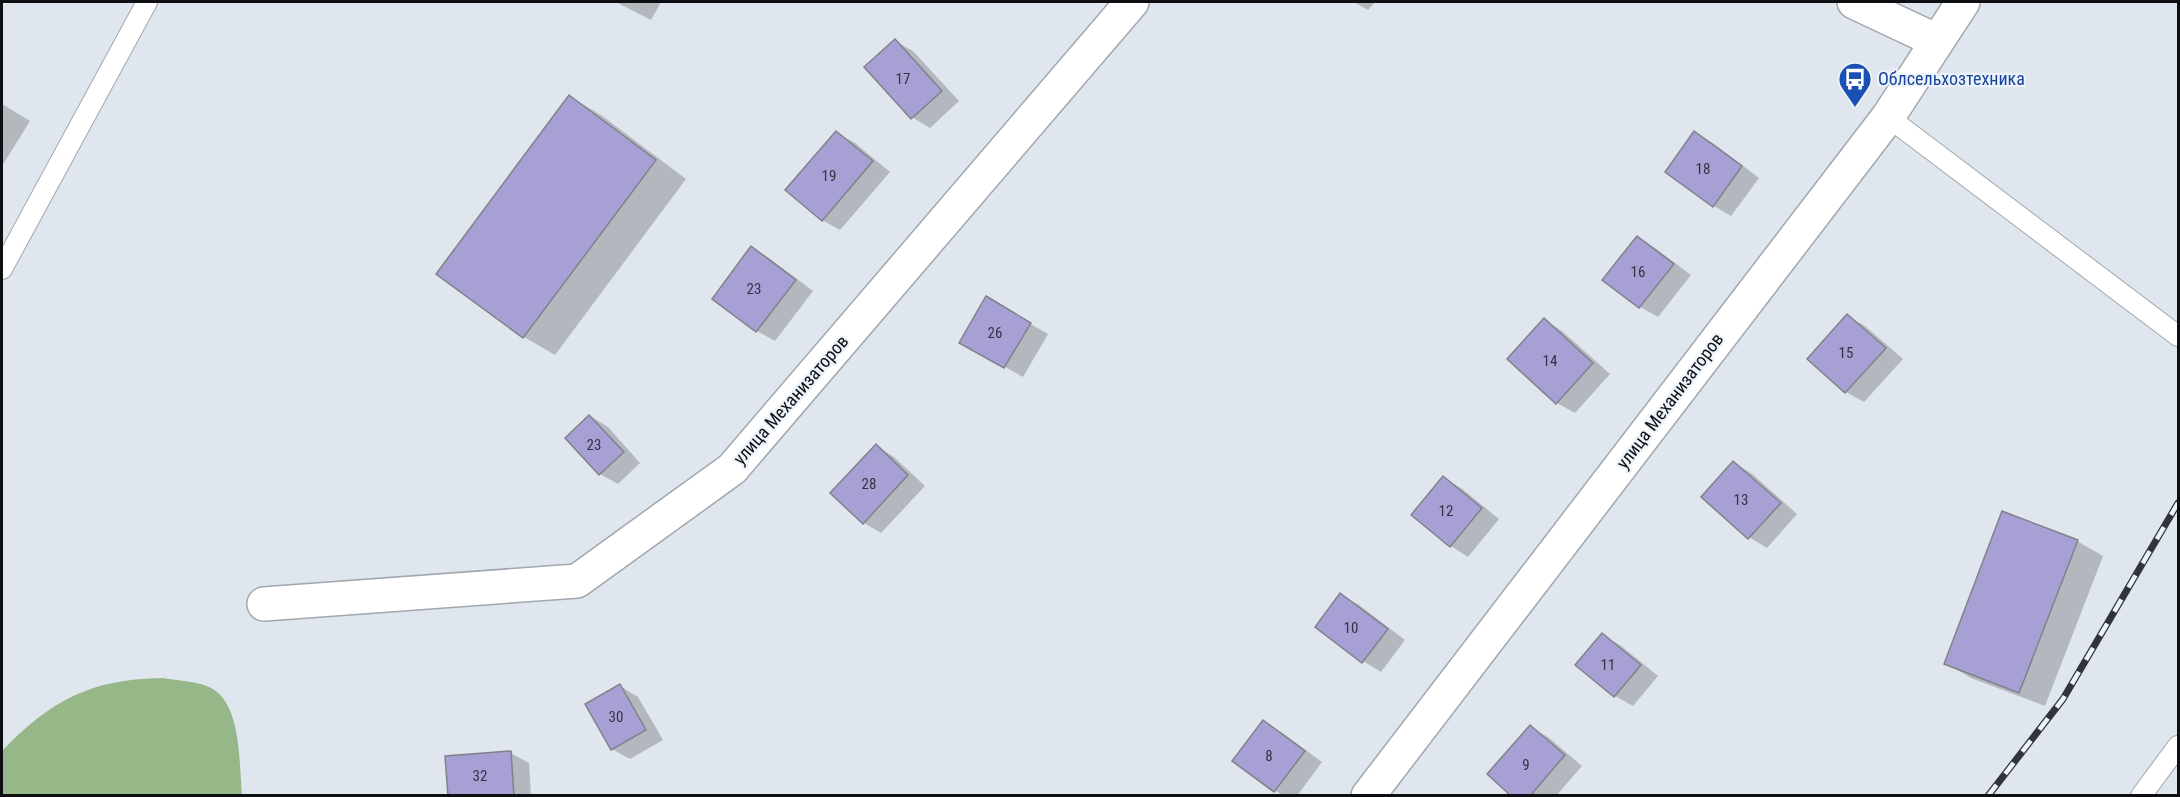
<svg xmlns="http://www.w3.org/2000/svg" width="2180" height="797" font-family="'Roboto Condensed',sans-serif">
	<rect width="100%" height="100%" fill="#dfe6ee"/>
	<path fill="#96b788" d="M163 678C178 681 196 681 209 687 242 701 239 765 242 795H2V751C51 700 91 679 163 678Z"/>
	<path fill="#0003" d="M616 2H661L651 20Z
		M1354 2H1375L1368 10Z
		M895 41 913 51 959 101 930 128 912 117Z
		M570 97 601 115 686 179 555 355 524 337Z
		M2 104 30 121 2 166Z
		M837 133 855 143 890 172 840 230 822 220Z
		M1695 133 1713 143 1759 178 1731 216 1714 206Z
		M1638 238 1655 248 1691 275 1658 317 1640 307Z
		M751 248 769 258 813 291 775 341 757 331 714 298Z
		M987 299 1048 334 1023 377 961 342Z
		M1847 316 1865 326 1903 359 1864 402 1846 392 1809 358Z
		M1544 320 1562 331 1610 374 1575 413 1557 403 1509 359Z
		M590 416 608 427 640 463 618 484 600 474Z
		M876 446 894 457 925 486 881 533 864 523Z
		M1734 463 1751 473 1797 514 1767 548 1749 537Z
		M1443 478 1461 488 1499 519 1468 557 1451 546Z
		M2077 541 2103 556 2045 706 1971 678 1946 663Z
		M1341 595 1359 605 1405 640 1381 672 1363 661Z
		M1602 635 1620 645 1658 676 1633 706 1615 696Z
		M620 686 638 697 663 740 630 759 612 749Z
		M1263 722 1281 732 1322 762 1297 796H1283L1234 761Z
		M1530 727 1548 737 1582 766 1556 796H1514Z
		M511 753 529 763 531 796H450Z"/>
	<path fill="#a7a0d5" stroke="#828189" stroke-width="1.5" d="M895 39 942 91 911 119 864 67Z
		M569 95 656 160 523 338 436 274Z
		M836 131 873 161 822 221 785 190Z
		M1694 131 1742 166 1713 207 1665 172Z
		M1637 236 1674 264 1639 308 1602 280Z
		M751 246 796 280 756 332 712 299Z
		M986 296 1031 323 1004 368 959 343Z
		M1847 314 1886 348 1845 393 1807 359Z
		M1544 318 1593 363 1556 404 1507 359Z
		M589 415 624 452 599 475 565 438Z
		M876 444 908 475 863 524 830 493Z
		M1733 461 1781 503 1748 539 1701 497Z
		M1443 476 1482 508 1450 547 1411 515Z
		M2002 511 2078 540 2019 693 1944 664Z
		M1340 593 1388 629 1362 663 1315 627Z
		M1602 633 1641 665 1614 697 1575 665Z
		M620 684 646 730 611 750 585 704Z
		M1263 720 1305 751 1274 792 1232 761Z
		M1530 725 1565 755 1530 796H1511L1487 774Z
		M511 751 514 796H448L445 756Z"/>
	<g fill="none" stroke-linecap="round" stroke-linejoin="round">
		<defs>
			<path id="lane" d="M1888 117 2178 336
				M2 269 147 2
				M2141 796 2178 746"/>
			<path id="street" d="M1854 2 1937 41
				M264 604 577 581 732 469 1132 2
				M1368 796 1888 117 1963 2"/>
		</defs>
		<use href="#lane" stroke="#a1a7ae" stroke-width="22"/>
		<use href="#street" stroke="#a1a7ae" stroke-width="36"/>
		<use href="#lane" stroke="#fff" stroke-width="20"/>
		<use href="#street" stroke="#fff" stroke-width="33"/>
		<defs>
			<path id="rail" d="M1988 796 2063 699 2178 503"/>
		</defs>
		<use href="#rail" stroke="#313438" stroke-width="7"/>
		<use href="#rail" stroke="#ecf3fb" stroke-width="4.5" stroke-dasharray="14" stroke-linecap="butt"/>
	</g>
	<defs>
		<symbol id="bus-pin" viewBox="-11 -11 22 30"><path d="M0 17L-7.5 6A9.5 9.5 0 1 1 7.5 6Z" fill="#1a4fb4" stroke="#ecf3fb"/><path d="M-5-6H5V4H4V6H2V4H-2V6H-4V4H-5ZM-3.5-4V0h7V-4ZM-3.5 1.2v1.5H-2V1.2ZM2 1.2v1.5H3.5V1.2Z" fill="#fff"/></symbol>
	</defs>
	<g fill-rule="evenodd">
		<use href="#bus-pin" x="1836" y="60" width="38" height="52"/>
	</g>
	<g text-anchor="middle" stroke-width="4.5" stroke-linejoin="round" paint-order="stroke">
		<g font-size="15" fill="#343343">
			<text x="903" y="84">17</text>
			<text x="1703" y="174">18</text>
			<text x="829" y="181">19</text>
			<text x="1638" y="277">16</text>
			<text x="754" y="294">23</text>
			<text x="995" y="338">26</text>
			<text x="1846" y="358">15</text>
			<text x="1550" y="366">14</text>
			<text x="594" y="450">23</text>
			<text x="869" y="489">28</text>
			<text x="1741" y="505">13</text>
			<text x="1446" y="516">12</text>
			<text x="1351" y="633">10</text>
			<text x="1608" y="670">11</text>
			<text x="616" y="722">30</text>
			<text x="1269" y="761">8</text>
			<text x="1526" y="770">9</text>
			<text x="480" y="781">32</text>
		</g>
		<g font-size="18" fill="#164399" stroke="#ecf3fb" text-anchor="start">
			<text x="1878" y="85">Облсельхозтехника</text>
		</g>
		<g font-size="18" fill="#0d0f12" stroke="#ecf3fb">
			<text transform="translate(791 400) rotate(-49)" y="6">улица Механизаторов</text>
			<text transform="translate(1670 401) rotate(-53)" y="6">улица Механизаторов</text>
		</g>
	</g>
	<rect width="2180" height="797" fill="none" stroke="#0d0f12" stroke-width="6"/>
</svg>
